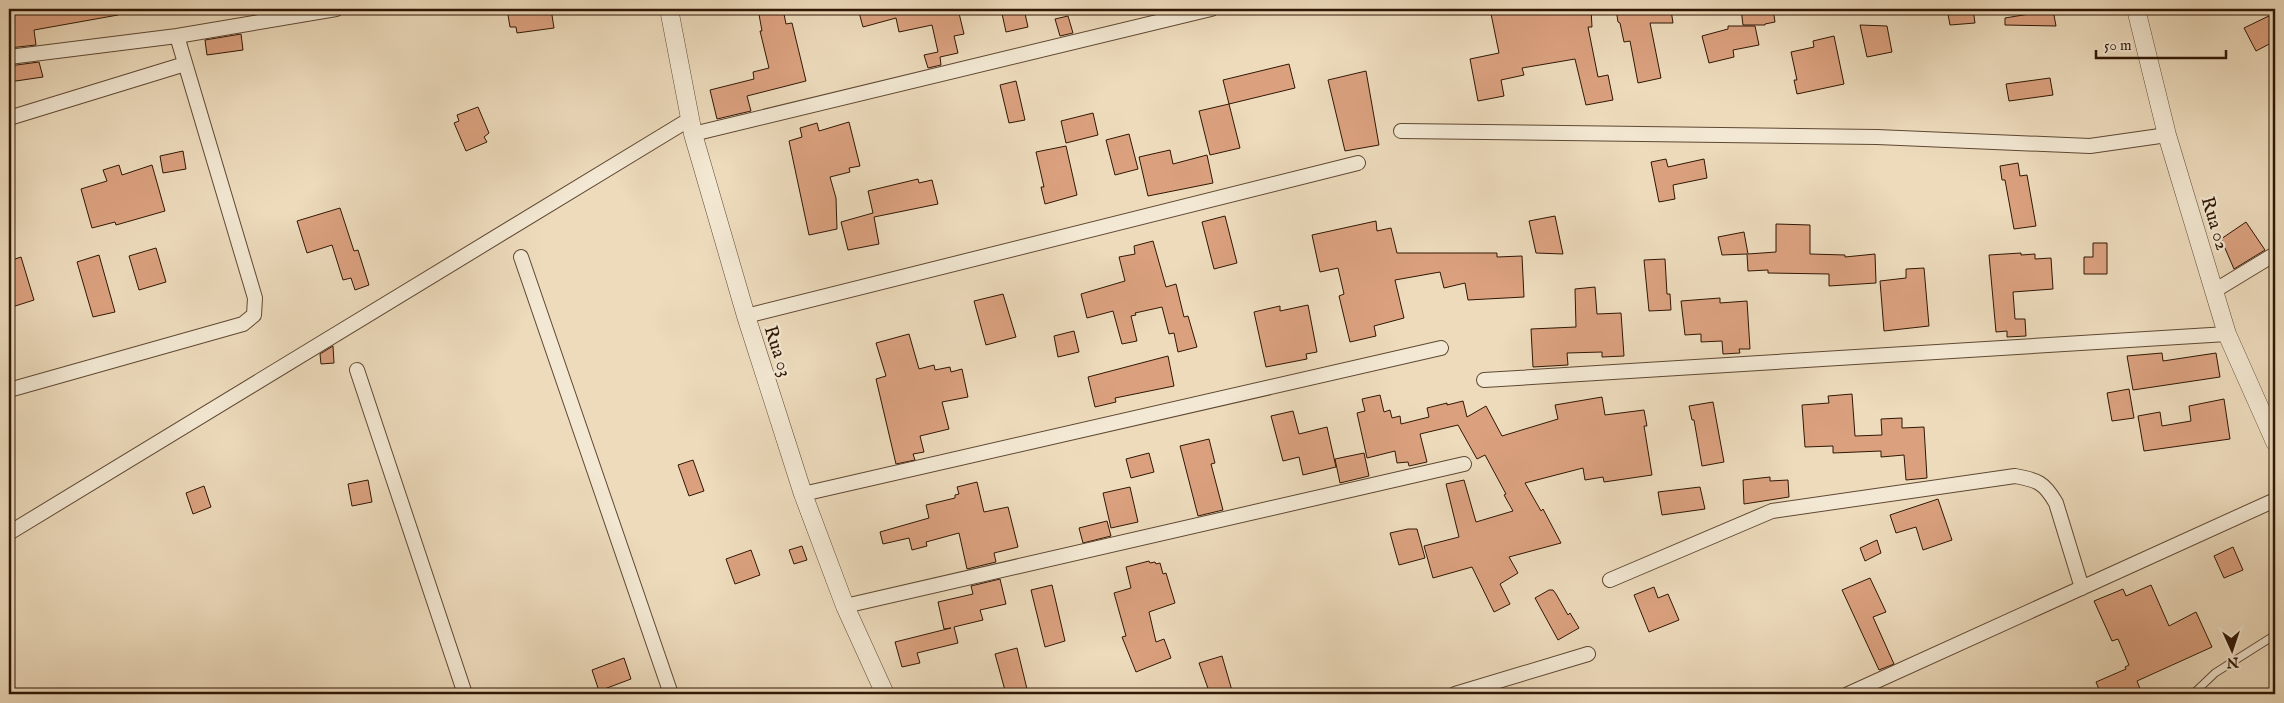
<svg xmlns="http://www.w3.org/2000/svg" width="2284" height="703" font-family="'IM FELL English',serif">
	<rect width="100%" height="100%" fill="#eddbbc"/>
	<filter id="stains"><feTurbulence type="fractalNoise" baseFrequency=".004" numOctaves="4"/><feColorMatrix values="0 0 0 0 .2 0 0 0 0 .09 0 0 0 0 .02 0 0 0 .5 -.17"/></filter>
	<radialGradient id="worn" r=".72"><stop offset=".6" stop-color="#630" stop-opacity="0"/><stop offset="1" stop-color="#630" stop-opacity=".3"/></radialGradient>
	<path fill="#dba17f" stroke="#301704" d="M9 9H118V15L34 30 36 45 9 48Z
		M507 9H551L554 28 517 33 516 27H510Z
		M758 9H783L786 24 792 23 806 81 747 96 751 111 717 119 710 90 754 79 753 72 769 68 760 31H762Z
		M858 9H958L964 34 954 36 958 53 940 57 941 65 928 68 924 55 938 52 932 25 899 32 896 18 863 27Z
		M1001 9H1024L1028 27 1006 32Z
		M1490 9H1591L1592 27H1588L1598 77 1608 75 1613 100 1586 105 1575 59 1522 68 1524 75 1501 80 1504 96 1478 101 1470 59 1499 53Z
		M1616 9 1671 10 1673 23H1650L1661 78 1638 83 1630 41 1624 42 1620 23 1618 22Z
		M1741 9H1773L1775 22 1765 24V25H1743Z
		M1947 9H1973L1975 23 1950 25Z
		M2053 10 2056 26 2005 25V18Z
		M2275 13V41L2256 51 2244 28Z
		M1068 16 1073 33 1060 36 1055 19Z
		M1860 25 1887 26 1892 52 1867 57Z
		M1728 26H1755L1759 45 1733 50 1734 57 1709 63 1702 36 1728 29Z
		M241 34 243 50 207 55 205 40Z
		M1834 36 1844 84 1797 94 1794 80H1797L1791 52 1814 47 1813 41Z
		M39 62 43 77 9 82V66Z
		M1289 64 1295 88 1229 104 1240 148 1210 155 1199 111 1229 104 1223 80Z
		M1366 71 1379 145 1345 151 1328 80Z
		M2050 78 2053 95 2009 101 2006 84Z
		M1016 81 1025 120 1009 123 1000 85Z
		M478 107 489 133 484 137 487 142 466 151 454 123 459 121 457 115Z
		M1093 113 1098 135 1066 143 1061 121Z
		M849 122 860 166 849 168 850 172 830 177 836 198 837 229 809 235 789 141 802 137 800 128 817 123 819 131Z
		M1129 134 1138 169 1115 175 1106 140Z
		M1066 146 1077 195 1045 204 1041 187H1044L1036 152Z
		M1170 150 1173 164 1207 155 1213 183 1148 196 1139 157Z
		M183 151 186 169 163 173 160 156Z
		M1666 159 1668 167 1704 159 1707 178 1673 185 1675 199 1659 202 1651 162Z
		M2018 163 2020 176 2027 175 2036 226 2014 229 2005 180H2002L2000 166Z
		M119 165 122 175 152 165 165 211 116 225 115 222 92 228 81 189 107 181 103 170Z
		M918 179 919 183 932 180 938 204 874 217 879 244 848 250 841 222 873 213 868 191Z
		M340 208 354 251 358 250 369 285 355 290 351 278 343 280 332 245 307 253 297 221Z
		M1225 216 1237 263 1214 269 1202 222Z
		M1555 216 1563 254 1536 253 1529 221Z
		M1376 221 1377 231 1391 228 1397 253H1497V257L1522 256 1524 297 1468 300 1465 283 1444 288 1440 272 1395 280 1404 318 1374 326 1376 336 1350 342 1339 296 1344 294 1338 268 1320 272 1312 235Z
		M2246 222 2265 250 2234 269 2221 239Z
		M1776 224 1810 225V254L1845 255V257L1875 254 1876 283 1829 286V274L1768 273V270L1748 271 1747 254 1722 255 1718 237 1744 232 1748 254 1776 252Z
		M1153 241 1166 287 1176 284 1184 317 1188 316 1197 347 1178 352 1174 333 1169 334 1162 307 1135 313 1136 315 1131 316 1137 341 1122 344 1113 311 1087 318 1081 294 1125 281 1119 257 1135 254 1134 246Z
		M2093 243H2107V274H2084V257H2093Z
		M156 248 166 282 139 290 129 256Z
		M2021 253V255L2035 254V259L2051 258 2053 289 2013 292 2015 319H2025L2026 336 2007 337V331L1996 332 1989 255Z
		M99 255 115 312 93 317 77 262Z
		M21 257 34 300 12 307 9 295V261Z
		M1665 259 1667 294H1670L1671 310 1649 311 1644 260Z
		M1924 268 1929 326 1884 331 1880 281 1906 278V269Z
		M1595 287 1597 314 1621 313 1624 356 1602 357V352L1567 353 1568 365 1533 367 1531 329 1576 327 1575 289Z
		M1003 294 1016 337 986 345 974 301Z
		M1720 298V303L1747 301 1750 349H1739L1740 353 1723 354 1722 341 1701 342V334L1685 335 1681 301Z
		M1308 305 1317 352 1306 354 1307 359 1266 367 1254 312 1280 306V311Z
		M1074 331 1079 352 1058 357 1054 336Z
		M909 334 919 369 934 365 935 370 950 367 951 372 962 369 968 397 942 402 949 429 920 436 924 452 913 454 915 460 896 464 876 379 886 376 876 343Z
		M333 346 334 363 321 364 320 354Z
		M2162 353 2163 361 2216 353 2220 377 2133 390 2127 356Z
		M1168 356 1174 386 1115 398 1116 402 1095 407 1088 377Z
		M2129 389 2134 418 2112 421 2107 393Z
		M1852 394 1855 436 1882 435 1881 419 1902 418V428L1924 427 1927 478 1906 480 1904 455 1881 457V451L1833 453V446L1805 447 1802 405 1829 403 1828 396Z
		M1380 395 1384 412 1390 410 1392 418 1400 416 1401 424 1429 417 1427 408 1447 403V405L1463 401 1467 417 1486 406 1502 436 1558 419 1555 405 1602 397 1605 415 1644 410 1647 426H1644L1652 475 1604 482 1603 477 1585 480 1583 468 1525 483 1541 511 1543 509 1561 543 1509 557 1518 573 1500 584 1510 604 1494 612 1472 567 1433 578 1424 546 1459 537 1446 484 1464 480 1476 522 1513 511 1504 495 1506 494 1485 455 1477 459 1458 425 1420 434 1427 462 1409 466 1408 462 1397 463 1395 451 1367 458 1357 413 1365 411 1362 399Z
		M2224 399 2230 439 2144 451 2138 416 2160 412 2162 426 2191 421 2189 406Z
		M1713 402 1724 462 1702 466 1694 420H1692L1689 406Z
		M1293 411 1299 434 1327 427 1336 467 1303 475 1299 457 1283 461 1271 416Z
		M1209 439 1215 463 1211 464 1223 510 1198 516 1180 446Z
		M1149 453 1154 472 1131 478 1126 459Z
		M1364 453 1369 476 1340 483 1335 459Z
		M693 460 704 491 689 496 678 465Z
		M1770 477V481L1788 480 1789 497 1744 504 1743 480Z
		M368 480 372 502 352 506 348 484Z
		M977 482 984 512 1008 507 1018 547 994 553 996 562 967 569 959 533 926 542 927 546 912 550 909 538 883 544 880 532 929 518 926 505 955 498V495L959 494 957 487Z
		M204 486 211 507 193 514 186 493Z
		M1130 487 1138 522 1111 528 1103 493Z
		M1700 487 1705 509 1662 515 1658 492Z
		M1938 499 1952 540 1923 550 1916 527 1896 533 1890 515Z
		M1107 521 1111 536 1083 543 1079 528Z
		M1408 529H1417L1425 558 1399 565 1390 533Z
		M1877 540 1881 553 1865 561 1860 548Z
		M802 546 807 560 794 564 789 550Z
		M2233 547 2243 570 2224 578 2214 556Z
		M751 550 760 575 735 584 726 559Z
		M1149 561 1150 563 1155 562 1156 564 1160 563 1163 574 1166 573 1175 603 1149 612 1156 642 1164 639 1171 658 1136 672 1122 637 1126 636 1114 593 1131 588 1126 567Z
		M1870 578 1886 612 1873 617 1894 664 1879 670 1842 590Z
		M1000 579 1006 604 980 610 983 620 954 627 958 643 917 653 920 663 902 667 895 642 951 628 944 629 938 602 973 594 971 586Z
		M1052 585 1065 641 1045 647 1031 590Z
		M2151 585 2169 626 2196 612 2212 647 2137 681 2142 694H2101L2096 682 2126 669 2125 667 2129 665 2118 639 2112 641 2094 601 2123 589 2126 596Z
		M1654 587 1658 598 1668 594 1679 620 1649 632 1634 595Z
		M1549 590H1553L1556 594 1568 615 1570 613 1579 628 1558 640 1535 598Z
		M1017 648 1027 689 1006 694 995 654Z
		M1222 656 1233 694H1210L1199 663Z
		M624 658 631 679 599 691 592 670Z"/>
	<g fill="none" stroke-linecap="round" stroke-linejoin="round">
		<defs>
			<path id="service" d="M2193 694 2215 673 2275 635"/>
			<path id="minor" d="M9 57 177 36 336 9
				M9 118 185 64
				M1401 131 1877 137 2090 146 2167 135
				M693 134 1211 9
				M521 257 671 694
				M2214 291 2275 254
				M746 316 1358 163
				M357 370 465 694
				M1484 380 2227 334
				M9 390 243 324 254 315 255 298 177 36
				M803 494 1441 348
				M9 533 690 119
				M1610 580 1772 511 2015 476C2037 480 2044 482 2056 503L2082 588
				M845 606 1464 464
				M1455 694 1588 654
				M1848 694 2275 500"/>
			<path id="tertiary" d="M669 9 693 134 746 316 803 494 845 606 885 694
				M2136 9 2167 135 2227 334 2275 442"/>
		</defs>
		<use href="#service" stroke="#5f4832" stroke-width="9"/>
		<use href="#minor" stroke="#5f4832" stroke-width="16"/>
		<use href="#tertiary" stroke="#5f4832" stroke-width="19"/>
		<use href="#service" stroke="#f3e8d3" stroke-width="7"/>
		<use href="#minor" stroke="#f3e8d3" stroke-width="14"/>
		<use href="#tertiary" stroke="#f3e8d3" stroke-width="18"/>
	</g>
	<g text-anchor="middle" stroke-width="4.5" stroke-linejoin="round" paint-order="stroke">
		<g font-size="19" fill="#301704" stroke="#f3e8d3">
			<text transform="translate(2216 223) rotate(73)" y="7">Rua 02</text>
			<text transform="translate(779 351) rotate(72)" y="7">Rua 03</text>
		</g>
	</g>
	<rect width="2284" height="703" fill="none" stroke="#eddbbc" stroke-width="30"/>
	<rect x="10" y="10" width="2264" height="683" fill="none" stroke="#301704" stroke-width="2.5"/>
	<rect x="15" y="15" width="2254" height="673" fill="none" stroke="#301704"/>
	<g transform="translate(2232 650) rotate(177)" stroke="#f3e8d3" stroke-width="4" paint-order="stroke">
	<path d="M0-4L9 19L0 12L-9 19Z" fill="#301704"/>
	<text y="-8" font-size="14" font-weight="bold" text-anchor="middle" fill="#301704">N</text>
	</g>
	<path d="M2096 50v8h130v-8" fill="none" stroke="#301704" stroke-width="2.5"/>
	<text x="2104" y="50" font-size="15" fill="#301704" stroke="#f3e8d3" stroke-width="4" paint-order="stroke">50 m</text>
	<rect width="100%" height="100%" filter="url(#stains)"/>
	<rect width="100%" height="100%" fill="url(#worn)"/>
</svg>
